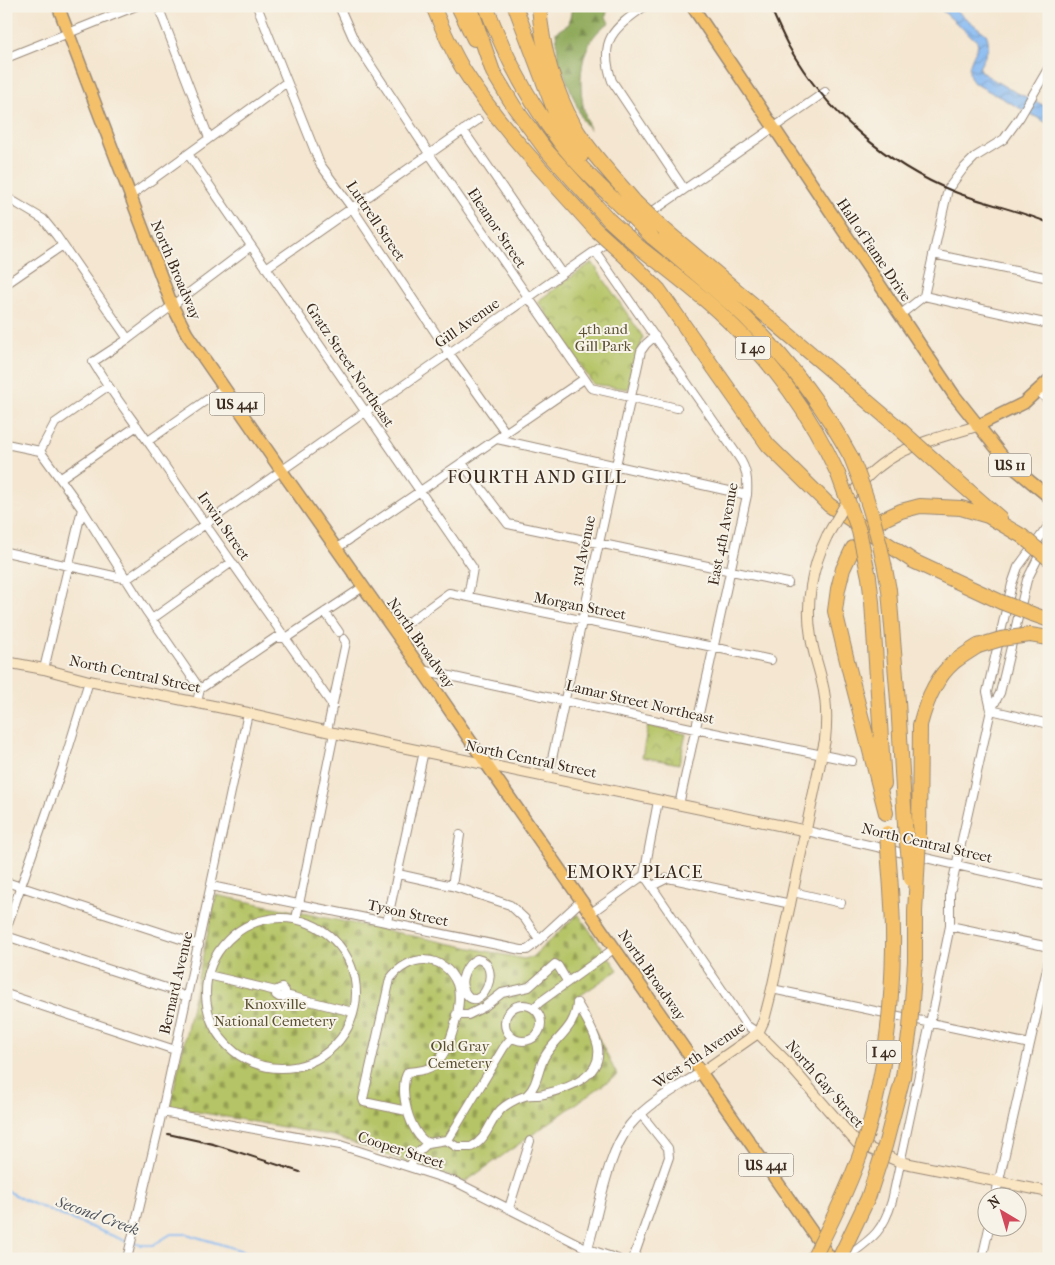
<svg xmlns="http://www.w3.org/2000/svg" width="1055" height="1265" font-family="'IM FELL French Canon',serif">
	<defs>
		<pattern id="forest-firs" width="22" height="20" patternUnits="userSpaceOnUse" patternTransform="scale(1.25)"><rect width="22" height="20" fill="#90aa5b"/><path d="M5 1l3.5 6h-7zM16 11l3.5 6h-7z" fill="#778b4b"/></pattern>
		<pattern id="cemetery-stones" width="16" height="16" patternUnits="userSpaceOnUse" patternTransform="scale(1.25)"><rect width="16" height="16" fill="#b5c466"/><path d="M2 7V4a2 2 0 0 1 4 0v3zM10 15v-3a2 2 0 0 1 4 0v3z" fill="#949f53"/></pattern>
		<pattern id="park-crowns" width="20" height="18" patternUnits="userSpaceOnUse" patternTransform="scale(1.25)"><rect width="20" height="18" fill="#b5c466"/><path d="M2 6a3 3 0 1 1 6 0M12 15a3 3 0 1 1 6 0" fill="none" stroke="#949f53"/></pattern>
		<pattern id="water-waves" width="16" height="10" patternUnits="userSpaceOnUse" patternTransform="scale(1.25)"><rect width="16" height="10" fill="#85b9f3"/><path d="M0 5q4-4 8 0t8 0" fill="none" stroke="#6e97c4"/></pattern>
	</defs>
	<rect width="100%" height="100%" fill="#f7f3e8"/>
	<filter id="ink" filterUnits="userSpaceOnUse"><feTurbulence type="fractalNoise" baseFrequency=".02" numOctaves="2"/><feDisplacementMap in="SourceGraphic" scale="10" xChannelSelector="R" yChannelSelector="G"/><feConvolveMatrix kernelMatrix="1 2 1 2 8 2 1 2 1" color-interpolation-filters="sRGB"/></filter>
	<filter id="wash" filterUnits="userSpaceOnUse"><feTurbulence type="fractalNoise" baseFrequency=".0096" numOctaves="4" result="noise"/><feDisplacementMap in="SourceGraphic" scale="20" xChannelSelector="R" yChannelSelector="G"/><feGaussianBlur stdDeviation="1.12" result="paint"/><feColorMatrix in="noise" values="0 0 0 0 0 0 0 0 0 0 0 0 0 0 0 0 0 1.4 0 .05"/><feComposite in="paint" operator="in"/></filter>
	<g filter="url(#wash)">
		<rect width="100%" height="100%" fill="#f4e6d0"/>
		<path fill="url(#forest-firs)" stroke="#666a3c" d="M572 6H608L606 17 609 23C574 43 577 97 590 130L582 119 558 58 556 32 569 24Z"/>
		<path fill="url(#cemetery-stones)" stroke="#787742" d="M216 895 524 959 532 957 578 914 618 970 578 997 617 1075 465 1182 334 1136 170 1107Z"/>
		<path fill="url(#park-crowns)" stroke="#787742" d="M592 262 643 337 628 389 593 384 538 301Z
			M648 726 686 734 679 764 642 757Z"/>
		<path fill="url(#water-waves)" stroke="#607288" d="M937 6H950L986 34C992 46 985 56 979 68L981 72 1007 88 1049 108V124L974 83C963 70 973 58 978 45L977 41Z"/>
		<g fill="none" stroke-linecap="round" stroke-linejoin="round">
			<path stroke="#85b9f3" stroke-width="2" d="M6 1190 24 1200 128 1242
				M133 1243 141 1245H153L171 1234H187L269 1259
				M320 1259 327 1255 348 1259"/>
		</g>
	</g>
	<g filter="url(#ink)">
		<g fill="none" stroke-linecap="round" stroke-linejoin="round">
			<defs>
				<path id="minor" d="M158 6 209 138
					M257 6 320 164 352 208 449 353 506 433
					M339 6 354 40 430 155 591 388 677 408
					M645 6C613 29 598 40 612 81L684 189
					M6 58 136 6
					M463 130 562 274
					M188 154 473 568 468 597
					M130 196 287 82
					M6 197 43 219 56 235 128 339
					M251 246 128 339 93 362C111 392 133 420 153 449 212 535 273 620 333 706
					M595 251 738 456C747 469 748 479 747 495L679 805
					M933 254 1049 278
					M266 268 478 120
					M6 284 63 245
					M924 296 1049 324
					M900 315 924 296 948 189 963 169 975 157 1004 139 1020 117 1049 67
					M1038 391 1049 401
					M497 439 747 495
					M148 441 225 387
					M6 444 40 451 82 509 147 612 200 689
					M40 451 55 423 108 386
					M462 463 508 524 788 583
					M61 478 137 426
					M337 548 584 379
					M6 552 127 579 562 274 825 92
					M325 612 339 632
					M152 619 232 562
					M395 632 449 593 713 647 771 660
					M44 669 82 509
					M422 670 695 729 852 761
					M197 702 200 689 275 638H286L363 587
					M991 710 987 692 1012 584 1018 567 1049 525
					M991 710 1049 724
					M327 731 346 642 344 639
					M548 777 641 351 646 344 655 336
					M807 831 1049 886
					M398 874 452 886 510 905 525 919 539 940
					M644 875 746 1025 758 1033
					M6 882 199 945
					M211 886 521 950H527L531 947 582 900
					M452 886 460 835
					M652 886 668 878 791 904
					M793 892 841 903
					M591 913 644 875 658 801
					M206 993a75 75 0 1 1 150 0a75 75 0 1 1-150 0Z
					M296 919 334 733
					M387 922 424 751
					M950 926 1049 947
					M6 929 63 766 89 681
					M6 936 169 989 186 997
					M477 959C505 964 480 1018 465 992 458 981 466 964 477 959Z
					M208 975 276 991
					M772 989 1030 1044
					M6 994 175 1050
					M285 995V991L282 988 279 989 276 991V995L279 997H283L285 995 353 1012
					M505 1023a18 18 0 1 1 36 0a18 18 0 1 1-36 0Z
					M534 1008 540 1002 615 948
					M456 1015H468L484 1007 502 993 529 987 555 964 558 966 567 981
					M527 1095C538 1085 538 1068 545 1056 556 1037 576 1028 577 1003
					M407 1111 364 1102 363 1099 390 979C408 954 444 952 457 984 464 1003 450 1054 433 1066 426 1071 416 1071 408 1072 397 1088 410 1135 428 1143
					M162 1112 340 1145 456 1182 588 1249 618 1259
					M448 1140 504 1047 512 1037
					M410 1167 416 1154 428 1143 446 1140 457 1147H471C489 1139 490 1116 505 1106 511 1102 518 1098 525 1096 531 1094 538 1096 544 1094 566 1089 602 1077 598 1048 597 1037 583 1013 577 1003
					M995 1198 1049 960
					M509 1208 530 1141
					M127 1259 158 1130 248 713
					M633 1259 669 1157 668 1148 641 1114
					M844 1259C871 1239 882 1234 892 1201L930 1023 950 926V893L953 880 991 710 1000 693 1027 580 1038 558 1049 543
					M982 1259 989 1228"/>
				<path id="tertiary" d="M584 1259C598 1220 605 1156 630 1125 648 1103 678 1087 702 1072"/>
				<path id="secondary" d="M852 494C887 448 925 442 977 426
					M6 662 44 669 89 681 248 713 334 733 807 831
					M758 1033 785 1060 857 1143 900 1162 1049 1192
					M702 1072 758 1033 764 1020 772 989 825 740C827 721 827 701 822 682 819 667 813 653 811 637 805 603 812 567 827 536"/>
				<path id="primary" d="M58 6 172 305 187 334 281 470 422 670 487 765 831 1259
					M692 6 954 395 1008 463 1049 497
					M977 426 1024 403 1049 380"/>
				<path id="motorway" d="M433 6C442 28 451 49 463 69 500 128 549 177 595 229
					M458 6 474 39
					M470 6 493 72 515 108 546 150 609 220
					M486 6C504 54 528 100 559 141 578 166 602 188 625 210
					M515 6 558 120 581 156
					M539 6C542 49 554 89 575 127 591 154 615 178 635 202
					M664 229 893 423
					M652 237C683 263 716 289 745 317 787 359 823 405 851 457
					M639 247C668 270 698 292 725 318 774 364 810 413 838 474
					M627 258 659 290 768 445 829 505 913 561 1001 602
					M945 470 1000 518
					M882 520 901 511 920 506 961 508 988 516 1022 536
					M853 548 843 569 838 589 835 611 849 669 886 813
					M869 577 872 602 884 784
					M889 590 898 701 905 825
					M1032 614 1049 620
					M1030 635 1049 638
					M919 838 920 725C926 702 936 677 954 662 962 656 970 651 978 646"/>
			</defs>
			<use href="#minor" stroke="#988877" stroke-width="10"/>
			<use href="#tertiary" stroke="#988877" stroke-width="11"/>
			<use href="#secondary" stroke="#988877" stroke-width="12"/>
			<use href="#primary" stroke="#988877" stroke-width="14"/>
			<use href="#motorway" stroke="#988877" stroke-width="16"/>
			<use href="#minor" stroke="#fff" stroke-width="8"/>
			<use href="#tertiary" stroke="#fff" stroke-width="9"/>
			<use href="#secondary" stroke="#fbe6c3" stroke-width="10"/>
			<use href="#primary" stroke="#f4c16a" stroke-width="11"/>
			<use href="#motorway" stroke="#f4c16a" stroke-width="14"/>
			<path stroke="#3b2a1e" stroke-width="2" d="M770 6C776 20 782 34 789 47 825 111 887 165 955 192 986 204 1018 210 1049 223
				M168 1134 213 1144 300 1172
				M1046 1255 1049 1246"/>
			<defs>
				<path id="secondary-bridge" d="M827 536 849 498"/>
				<path id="motorway-bridge" d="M635 202 664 229
					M625 210 652 237
					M609 220 639 247
					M595 229 627 258
					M893 423 945 470
					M851 457C870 502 881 542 889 590
					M838 474 859 531 869 577
					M1022 536 1049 559
					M1001 602 1032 614
					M978 646 1001 639 1030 635
					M905 825 911 879
					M813 1259C830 1225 847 1191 860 1155 883 1089 892 1017 893 947 894 909 889 871 887 833
					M839 1259 868 1198 885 1146 903 1077 910 1028 915 961V912L919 838"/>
			</defs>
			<use href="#secondary-bridge" stroke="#988877" stroke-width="12" stroke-linecap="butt"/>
			<use href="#motorway-bridge" stroke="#988877" stroke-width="16" stroke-linecap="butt"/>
			<use href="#secondary-bridge" stroke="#fbe6c3" stroke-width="10"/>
			<use href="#motorway-bridge" stroke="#f4c16a" stroke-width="14"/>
		</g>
	</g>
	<g text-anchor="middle" stroke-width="4" stroke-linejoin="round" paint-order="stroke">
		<g fill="#f7f3e8" stroke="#73665b" stroke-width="1">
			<rect x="735.5" y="336.5" width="35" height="23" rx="4"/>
			<rect x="209.5" y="392.5" width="55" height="23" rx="4"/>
			<rect x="989" y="453.5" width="42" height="23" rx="4"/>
			<rect x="866.5" y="1040.5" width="35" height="23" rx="4"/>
			<rect x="738.5" y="1153.5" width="55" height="23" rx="4"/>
		</g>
		<g font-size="14" font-weight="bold" fill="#3b2a1e">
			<text x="753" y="353">I 40</text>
			<text x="237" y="409">US 441</text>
			<text x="1010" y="470">US 11</text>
			<text x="884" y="1057">I 40</text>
			<text x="766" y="1170">US 441</text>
		</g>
		<g font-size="15" fill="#3b2a1e" stroke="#f7f3e8">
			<text transform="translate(376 221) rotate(56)" y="5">Luttrell Street</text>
			<text transform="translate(497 228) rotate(56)" y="5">Eleanor Street</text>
			<text transform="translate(874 250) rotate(56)" y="5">Hall of Fame Drive</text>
			<text transform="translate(176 270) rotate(67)" y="5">North Broadway</text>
			<text transform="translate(467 323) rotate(-35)" y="5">Gill Avenue</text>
			<text transform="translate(350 365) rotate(56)" y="5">Gratz Street Northeast</text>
			<text transform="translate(224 526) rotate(55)" y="5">Irwin Street</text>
			<text transform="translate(723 534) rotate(-79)" y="5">East 4th Avenue</text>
			<text transform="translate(583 551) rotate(-78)" y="5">3rd Avenue</text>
			<text transform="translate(580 606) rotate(11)" y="5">Morgan Street</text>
			<text transform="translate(421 643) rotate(55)" y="5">North Broadway</text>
			<text transform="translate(135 674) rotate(12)" y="5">North Central Street</text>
			<text transform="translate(640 702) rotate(13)" y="5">Lamar Street Northeast</text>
			<text transform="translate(531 759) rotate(12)" y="5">North Central Street</text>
			<text transform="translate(927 843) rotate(13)" y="5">North Central Street</text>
			<text transform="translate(408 913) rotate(12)" y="5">Tyson Street</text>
			<text transform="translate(652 975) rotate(55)" y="5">North Broadway</text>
			<text transform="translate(176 983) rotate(-77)" y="5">Bernard Avenue</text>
			<text transform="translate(699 1055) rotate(-34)" y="5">West 5th Avenue</text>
			<text transform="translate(825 1084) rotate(49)" y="5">North Gay Street</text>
			<text transform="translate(401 1150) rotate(18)" y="5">Cooper Street</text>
		</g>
		<g font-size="15" fill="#5a5030" stroke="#f7f3e8">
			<text x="603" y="334">4th and<tspan x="603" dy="17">Gill Park</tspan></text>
			<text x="275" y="1009">Knoxville<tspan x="275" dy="17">National Cemetery</tspan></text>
			<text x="460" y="1051">Old Gray<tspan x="460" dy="17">Cemetery</tspan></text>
		</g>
		<g font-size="16" font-style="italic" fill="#51555e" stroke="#f7f3e8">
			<text transform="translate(98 1215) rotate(20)" y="6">Second Creek</text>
		</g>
		<g font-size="18" letter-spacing="1" fill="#3b2a1e" stroke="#f7f3e8">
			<text x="537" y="483">FOURTH AND GILL</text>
			<text x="635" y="878">EMORY PLACE</text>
		</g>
	</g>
	<rect width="1055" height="1265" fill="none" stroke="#f7f3e8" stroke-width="25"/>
	<g transform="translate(1002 1212) rotate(322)"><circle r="24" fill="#f7f3e8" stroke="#aca397"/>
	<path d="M0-4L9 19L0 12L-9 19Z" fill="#d1495b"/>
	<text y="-8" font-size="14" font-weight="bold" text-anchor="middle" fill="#3b2a1e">N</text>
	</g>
</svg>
